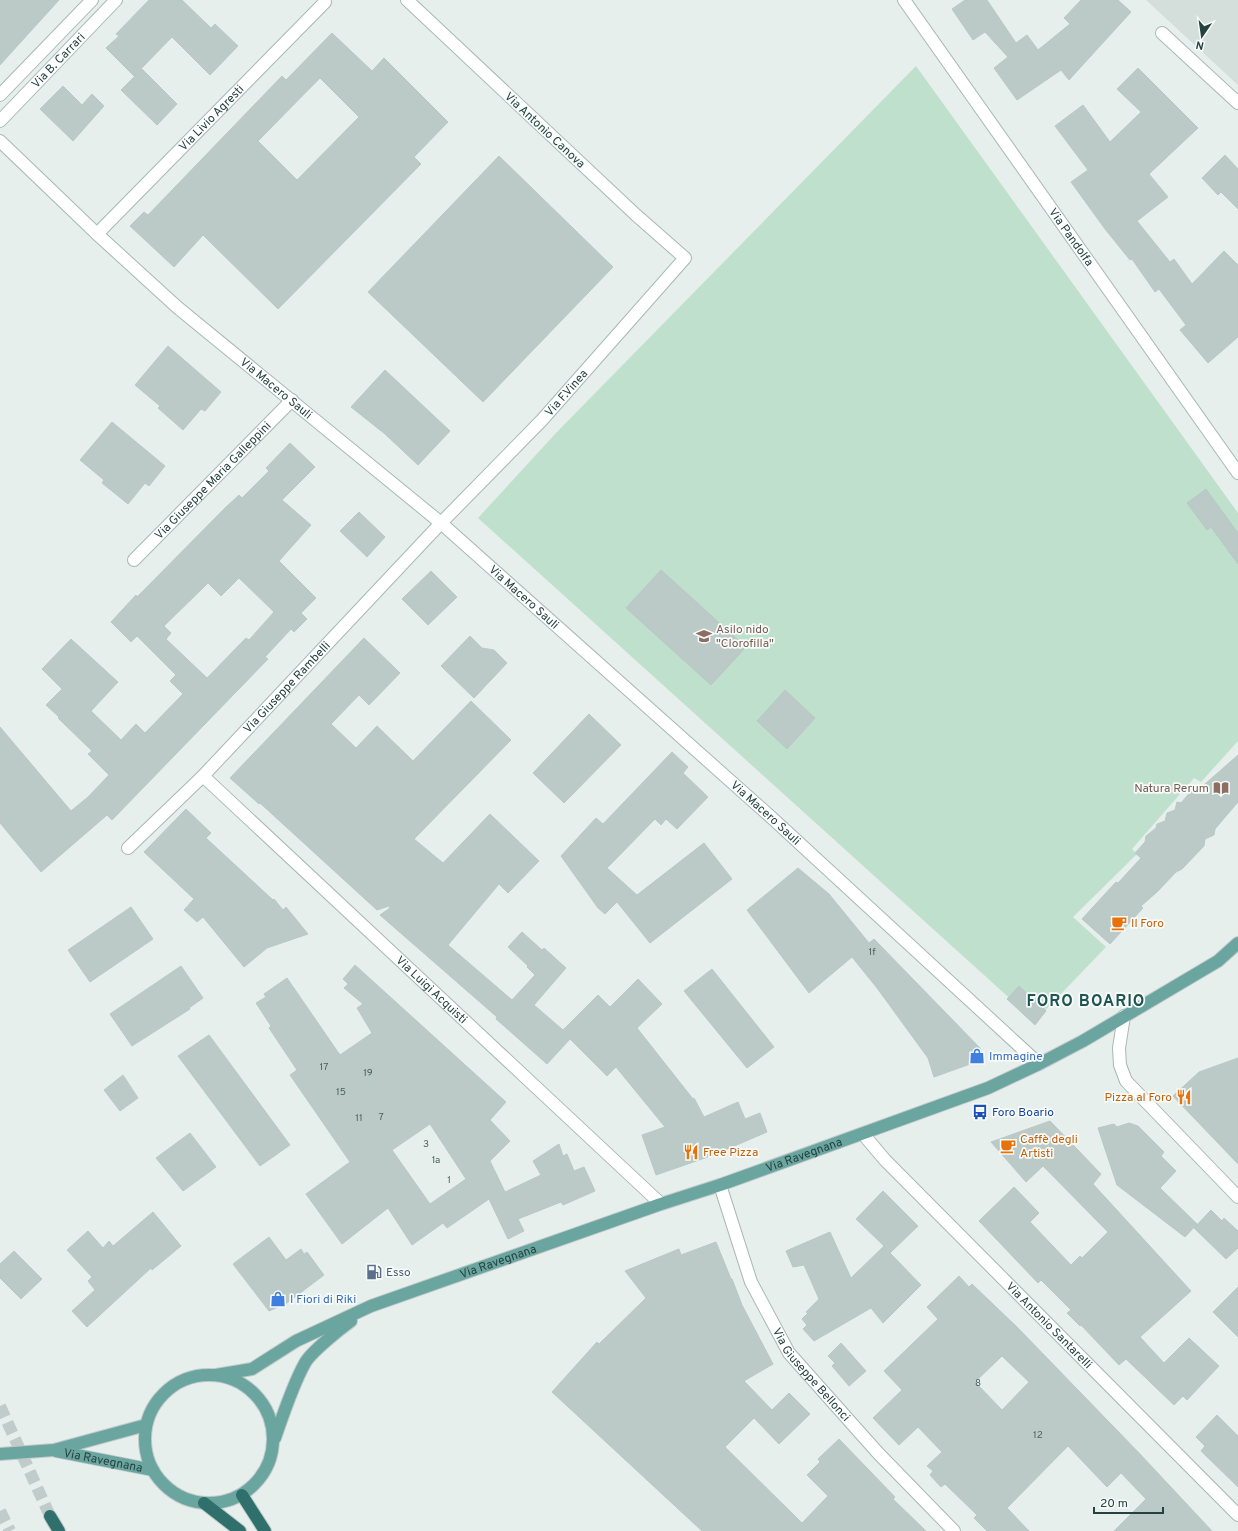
<svg xmlns="http://www.w3.org/2000/svg" width="1238" height="1531" font-family="Overpass,sans-serif">
	<rect width="100%" height="100%" fill="#e6efec"/>
	<path fill="#d4dfdc" d="M1146 0H1238V85Z"/>
	<path fill="#bfe0cd" d="M916 66 1238 513V741L1201 782 1194 778 1132 849 1137 854 1073 917 1106 947 1035 1021 478 518 556 433Z"/>
	<path fill="#bbcac6" stroke="#b8c9c5" fill-rule="evenodd" d="M0 0H59L0 65Z
		M149 0H182L211 28 215 24 238 46 210 75 172 37 134 76 106 48 119 36 116 34Z
		M965 0H987L1016 43 1027 35 1038 50 1070 24 1064 18 1081 0H1118L1131 12 1069 80 1061 70 1017 100 994 68 1008 57 985 32 973 40 952 9Z
		M332 33 372 71 384 58 448 122 414 157 421 164 278 309 203 235 174 267 130 226 144 212 148 215 282 76 286 80ZM320 78 359 117 297 180 258 141Z
		M1138 68 1198 128 1149 174 1168 197 1137 221 1170 262 1174 259 1192 284 1224 251 1238 265V337L1208 363 1180 330 1186 325 1159 289 1155 292 1132 259 1130 260 1105 229 1071 182 1088 170 1055 126 1083 105 1110 142 1141 112 1117 89Z
		M142 69 177 104 157 125 121 90Z
		M63 86 82 105 92 94 104 106 73 141 40 109Z
		M1225 155 1238 169V209L1221 192 1218 195 1202 178Z
		M499 156 613 267 483 402 368 292Z
		M168 346 221 392 205 411 201 409 183 430 158 408 160 406 135 385Z
		M385 370 450 431 418 465 385 434 351 407Z
		M112 422 165 466 149 486 145 483 128 504 102 483 104 480 80 460Z
		M290 443 315 467 282 500 311 525 279 561 316 598 301 613 307 619 294 632 291 629 265 657 268 659 112 820 107 815 41 872 0 823V727L71 811 88 797 109 775 88 754 92 751 58 718 59 717 46 705 62 689 42 669 71 639 118 682 91 711 121 740 136 724 145 733 183 694 170 681 176 675 137 636 131 642 111 622 136 595 137 597 225 508 239 495 242 498 269 471 266 468ZM239 578 274 612 249 640 246 638 207 678 166 639 171 633 164 626 208 583 221 596Z
		M1206 489 1238 533V564L1211 527 1207 530 1187 503Z
		M359 512 385 537 367 557 340 531Z
		M661 570 746 647 711 685 626 608Z
		M431 571 457 597 428 625 402 599Z
		M470 636 482 648 494 650 507 663 474 698 441 666Z
		M364 638 400 673 369 705 359 695 331 724 356 748 377 726 413 761 471 701 511 740 414 839 443 863 490 814 539 861 508 893 499 884 448 945 512 1000 535 975 527 967 528 966 508 947 522 932 542 950 544 948 566 968 534 1005 563 1030 598 995 610 1007 638 979 662 1004 637 1028 693 1099 694 1098 704 1117 738 1102 745 1119 760 1113 767 1132 725 1150V1151L656 1175 642 1135 665 1127 616 1067 607 1076 570 1039 547 1064 496 1019 497 1017 380 915 390 908 389 906 377 910 260 803 259 804 230 778Z
		M785 690 815 718 787 749 757 721Z
		M589 714 621 745 564 803 533 773Z
		M672 752 688 767 683 773 708 797 677 829 666 819 661 825 655 819 607 868 637 895 704 843 732 879 650 943 617 902 605 914 598 908 561 856 596 818 603 824Z
		M1238 755V802L1215 829 1214 835 1205 839 1204 846 1182 869 1176 872 1157 892 1141 906 1143 908 1110 944 1082 919 1116 882 1118 883 1141 858 1135 853 1145 842 1146 836 1156 828 1157 824 1165 821 1167 813 1175 810 1177 802 1181 803 1193 789 1196 792Z
		M186 809 211 833 206 838 273 900 274 899 283 910 286 907 308 934 267 948 244 967 203 917 197 922 184 910 194 899 144 852Z
		M798 868 829 894 869 943 874 939 980 1048 984 1059 934 1077 928 1058 877 988 852 957 809 993 747 910Z
		M131 907 153 939 90 982 68 950Z
		M355 965 506 1102 490 1120 510 1141 490 1161 505 1192 541 1175 533 1161 559 1144 563 1156 567 1154 574 1171 584 1167 595 1191 563 1205 561 1202 518 1219 524 1231 508 1239 489 1199 447 1228 443 1223 412 1245 388 1208 342 1244 306 1194 350 1162 290 1075 297 1070 269 1028 271 1026 256 1003 266 997 264 994 287 978 340 1055 372 1033 357 1008 363 1004 344 988 348 984 343 979ZM430 1124 466 1179 430 1204 392 1150Z
		M181 966 203 998 189 1008 190 1009 132 1046 110 1014Z
		M712 969 774 1047 747 1068 684 991Z
		M1019 986 1046 1011 1035 1025 1007 999Z
		M209 1035 290 1145 260 1166 178 1056Z
		M1238 1058V1164L1173 1096 1199 1072Z
		M123 1075 138 1098 120 1111 104 1090Z
		M1050 1121 1101 1174 1093 1184 1191 1291 1140 1337 1164 1363 1189 1338 1219 1366 1187 1400 1183 1396 1174 1405 1126 1359 1119 1365 1081 1325 1080 1326 1067 1313 1071 1310 1041 1280 1038 1283 979 1221 1014 1187 1039 1213 1030 1222 1071 1265 1080 1256 1082 1258 1108 1232 1043 1166 1026 1182 991 1142Z
		M1129 1123 1138 1126 1164 1152 1161 1156 1176 1171 1160 1188 1197 1224 1185 1237 1117 1185 1098 1128 1114 1124 1117 1127Z
		M190 1133 216 1167 183 1191 156 1158Z
		M883 1191 918 1226 890 1253 921 1285 883 1323 871 1308 814 1341 803 1329 807 1325 802 1319 808 1313 806 1312 819 1299 804 1265 793 1267 786 1251 830 1232 851 1278 884 1246 856 1219Z
		M1211 1210 1222 1221 1224 1218 1238 1231V1248L1226 1259 1194 1228Z
		M153 1212 181 1246 152 1270 151 1268 87 1327 72 1311 95 1290 88 1281 92 1277 67 1250 88 1231 103 1248 109 1241 113 1246Z
		M269 1237 286 1260 301 1249 304 1254 307 1252 324 1275 287 1303 269 1311 233 1264Z
		M716 1242 731 1279H732L742 1305 773 1364 744 1381 772 1410 789 1393 810 1414 779 1444 754 1418 725 1447 802 1523 828 1496 807 1475 820 1462 818 1459 839 1439 895 1497 893 1499 926 1531H702L552 1392 597 1342 599 1344 646 1298 625 1271 679 1249 681 1255Z
		M14 1251 42 1279 21 1299 0 1278V1264Z
		M959 1276 969 1287 972 1284 1017 1327 1140 1454 1212 1531H1114L1146 1499 1121 1473 1107 1487 1068 1446 1007 1508 1029 1531H987L974 1518 977 1515 945 1484 941 1487 930 1475 933 1471 927 1466 942 1452 918 1427 899 1445 873 1418 902 1390 884 1371 938 1319 927 1307ZM1002 1356 1029 1382 1002 1410 975 1382Z
		M1238 1287V1337L1213 1312Z
		M841 1343 866 1371 849 1386 832 1366 835 1363 828 1356Z
		M1217 1415 1238 1436V1487L1201 1451 1205 1446 1196 1437Z"/>
	<g fill="none" stroke-linecap="round" stroke-linejoin="round">
		<path stroke="#bfccc9" stroke-width="12" stroke-dasharray="12 6" stroke-linecap="butt" d="M0 1406 50 1516
			M0 1511 10 1531"/>
		<defs>
			<g id="minor">
				<path id="s1" d="M904 0 1238 473"/>
				<path d="M1162 33 1238 103"/>
				<path d="M0 95 92 0"/>
				<path id="s2" d="M0 121 116 0"/>
				<path id="s3" d="M0 141 97 234 177 307 441 523 772 818 1039 1064"/>
				<path id="s4" d="M97 234 325 2"/>
				<path id="s5" d="M134 560 292 400"/>
				<path id="s6" d="M203 776 661 1204"/>
				<path id="s7" d="M128 848 203 776 441 523 542 420 685 258 636 215 407 0"/>
				<path d="M1124 1016 1119 1048 1120 1065 1126 1081 1238 1197"/>
				<path id="s8" d="M863 1134 885 1160 1238 1515"/>
				<path id="s9" d="M720 1185 751 1282 789 1353 878 1453 954 1531"/>
			</g>
			<g id="major">
				<path id="s10" d="M216 1375 252 1369 296 1341 371 1306 661 1204 720 1185 988 1088 1039 1064 1083 1041 1218 961 1238 943"/>
				<circle cx="209" cy="1439" r="64"/>
				<path d="M275 1438C283 1415 293 1384 305 1363 311 1352 340 1329 351 1321"/>
				<path id="s11" d="M56 1451 153 1470"/>
				<path d="M0 1454 54 1450 146 1425"/>
			</g>
			<path id="highway" d="M242 1495 265 1531
				M204 1503 240 1531
				M50 1516 59 1531"/>
		</defs>
		<use href="#minor" stroke="#a8b8b5" stroke-width="14"/>
		<use href="#major" stroke="#c2cac9" stroke-width="14"/>
		<use href="#highway" stroke="#c2cac9" stroke-width="14"/>
		<use href="#minor" stroke="#fff" stroke-width="12"/>
		<use href="#major" stroke="#6aa5a0" stroke-width="12"/>
		<use href="#highway" stroke="#2f6f6c" stroke-width="12"/>
	</g>
	<defs>
		<symbol id="school-bare" viewBox="-9 -9 18 18"><path d="M0-5L7-2L0 1L-7-2ZM-4 1L0 2.5L4 1V4Q0 6-4 4Z" fill="#8d6e63" stroke="#f7fbf9" stroke-width="2.5" paint-order="stroke"/></symbol>
		<symbol id="library-bare" viewBox="-9 -9 18 18"><path d="M-6-4Q-3-5.5-.7-3.5V5Q-3 3-6 4ZM6-4Q3-5.5 .7-3.5V5Q3 3 6 4Z" fill="#8d6e63" stroke="#f7fbf9" stroke-width="2.5" paint-order="stroke"/></symbol>
		<symbol id="cafe-bare" viewBox="-9 -9 18 18"><path d="M-5.5-4.5H6V0H3Q3 3.5 0 3.5H-2.5Q-5.5 3.5-5.5 0ZM3-3.2v2h1.7v-2ZM-6 4.5H4V6H-6Z" fill="#e8710a" stroke="#f7fbf9" stroke-width="2.5" paint-order="stroke"/></symbol>
		<symbol id="shop-bare" viewBox="-9 -9 18 18"><path d="M-5-2.5h2.3a2.7 3.5 0 0 1 5.4 0H5L5.5 6h-11ZM-1.5-2.5h3a1.5 2.3 0 0 0-3 0Z" fill="#3f7fe0" stroke="#f7fbf9" stroke-width="2.5" paint-order="stroke"/></symbol>
		<symbol id="restaurant-bare" viewBox="-9 -9 18 18"><path d="M-5-6h1v4h1v-4h1v4h1v-4h1v5L-1.5 .5V6h-2V.5L-5-1ZM5-6V6H3V1.5H1.5Q1.5-4 5-6Z" fill="#e8710a" stroke="#f7fbf9" stroke-width="2.5" paint-order="stroke"/></symbol>
		<symbol id="bus-bare" viewBox="-9 -9 18 18"><path d="M-5-6H5V4H4V6H2V4H-2V6H-4V4H-5ZM-3.5-4V0h7V-4ZM-3.5 1.2v1.5H-2V1.2ZM2 1.2v1.5H3.5V1.2Z" fill="#1a4fb4" stroke="#f7fbf9" stroke-width="2.5" paint-order="stroke"/></symbol>
		<symbol id="fuel-bare" viewBox="-9 -9 18 18"><path d="M-5.5-6h7V0h2V4h1.3V-2.5L3-4.5l.8-.8L6-3V5H2.5V1h-1V6h-7ZM-4.2-4.7v3.2H.2V-4.7Z" fill="#5c6f8a" stroke="#f7fbf9" stroke-width="2.5" paint-order="stroke"/></symbol>
	</defs>
	<g fill-rule="evenodd">
		<use href="#school-bare" x="693" y="625" width="22" height="22"/>
		<use href="#library-bare" x="1210" y="777" width="22" height="22"/>
		<use href="#cafe-bare" x="1108" y="912" width="22" height="22"/>
		<use href="#shop-bare" x="966" y="1045" width="22" height="22"/>
		<use href="#restaurant-bare" x="1173" y="1086" width="22" height="22"/>
		<use href="#bus-bare" x="969" y="1101" width="22" height="22"/>
		<use href="#cafe-bare" x="997" y="1135" width="22" height="22"/>
		<use href="#restaurant-bare" x="680" y="1141" width="22" height="22"/>
		<use href="#fuel-bare" x="363" y="1261" width="22" height="22"/>
		<use href="#shop-bare" x="267" y="1288" width="22" height="22"/>
	</g>
	<g text-anchor="middle" stroke-width="3.5" stroke-linejoin="round" paint-order="stroke">
		<g font-size="10" fill="#4a6461">
			<text x="872" y="955">1f</text>
			<text x="324" y="1070">17</text>
			<text x="368" y="1076">19</text>
			<text x="341" y="1095">15</text>
			<text x="381" y="1120">7</text>
			<text x="359" y="1121">11</text>
			<text x="426" y="1147">3</text>
			<text x="436" y="1163">1a</text>
			<text x="449" y="1183">1</text>
			<text x="978" y="1386">8</text>
			<text x="1038" y="1438">12</text>
		</g>
		<g font-size="12" fill="#24423f" stroke="#f7fbf9">
			<text dy="4" stroke="none"><textPath href="#s2" startOffset="84">Via B. Carrari</textPath></text>
			<text dy="4" stroke="none"><textPath href="#s4" startOffset="163">Via Livio Agresti</textPath></text>
			<text transform="translate(545 130) rotate(43)" y="4">Via Antonio Canova</text>
			<text dy="4" stroke="none"><textPath href="#s1" startOffset="290">Via Pandolfa</textPath></text>
			<text dy="4" stroke="none"><textPath href="#s3" startOffset="371">Via Macero Sauli</textPath></text>
			<text dy="4" stroke="none"><textPath href="#s7" startOffset="632">Via F.Vinea</textPath></text>
			<text dy="4" stroke="none"><textPath href="#s5" startOffset="112">Via Giuseppe Maria Galleppini</textPath></text>
			<text dy="4" stroke="none"><textPath href="#s3" startOffset="695">Via Macero Sauli</textPath></text>
			<text dy="4" stroke="none"><textPath href="#s7" startOffset="226">Via Giuseppe Rambelli</textPath></text>
			<text dy="4" stroke="none"><textPath href="#s3" startOffset="1019">Via Macero Sauli</textPath></text>
			<text dy="4" stroke="none"><textPath href="#s6" startOffset="313">Via Luigi Acquisti</textPath></text>
			<text dy="4" stroke="none"><textPath href="#s10" startOffset="630">Via Ravegnana</textPath></text>
			<text dy="4" stroke="none"><textPath href="#s10" startOffset="306">Via Ravegnana</textPath></text>
			<text dy="4" stroke="none"><textPath href="#s8" startOffset="267">Via Antonio Santarelli</textPath></text>
			<text dy="4" stroke="none"><textPath href="#s9" startOffset="213">Via Giuseppe Bellonci</textPath></text>
			<text dy="4" stroke="none"><textPath href="#s11" startOffset="48">Via Ravegnana</textPath></text>
		</g>
		<g font-size="12" fill="#785e54" stroke="#f7fbf9" text-anchor="start">
			<text x="716" y="633">Asilo nido<tspan x="716" dy="14">"Clorofilla"</tspan></text>
			<text x="1209" y="792" text-anchor="end">Natura Rerum</text>
		</g>
		<g font-size="12" fill="#c56008" stroke="#f7fbf9" text-anchor="start">
			<text x="1131" y="927">Il Foro</text>
			<text x="1172" y="1101" text-anchor="end">Pizza al Foro</text>
			<text x="1020" y="1143">Caffè degli<tspan x="1020" dy="14">Artisti</tspan></text>
			<text x="703" y="1156">Free Pizza</text>
		</g>
		<g font-size="12" fill="#366cbe" stroke="#f7fbf9" text-anchor="start">
			<text x="989" y="1060">Immagine</text>
			<text x="290" y="1303">I Fiori di Riki</text>
		</g>
		<g font-size="12" fill="#164399" stroke="#f7fbf9" text-anchor="start">
			<text x="992" y="1116">Foro Boario</text>
		</g>
		<g font-size="12" fill="#4e5e75" stroke="#f7fbf9" text-anchor="start">
			<text x="386" y="1276">Esso</text>
		</g>
		<g font-size="16" font-weight="bold" letter-spacing="1" fill="#1f5551" stroke="#f7fbf9">
			<text x="1086" y="1006">FORO BOARIO</text>
		</g>
	</g>
	<g transform="translate(1202 36) rotate(193)" stroke="#f7fbf9" stroke-width="3" paint-order="stroke">
	<path d="M0-3L7 15L0 10L-7 15Z" fill="#24423f"/>
	<text y="-6" font-size="11" font-weight="bold" text-anchor="middle" fill="#24423f">N</text>
	</g>
	<path d="M1094 1507v6h69v-6" fill="none" stroke="#24423f" stroke-width="2"/>
	<text x="1100" y="1507" font-size="12" fill="#24423f" stroke="#f7fbf9" stroke-width="3" paint-order="stroke">20 m</text>
</svg>
